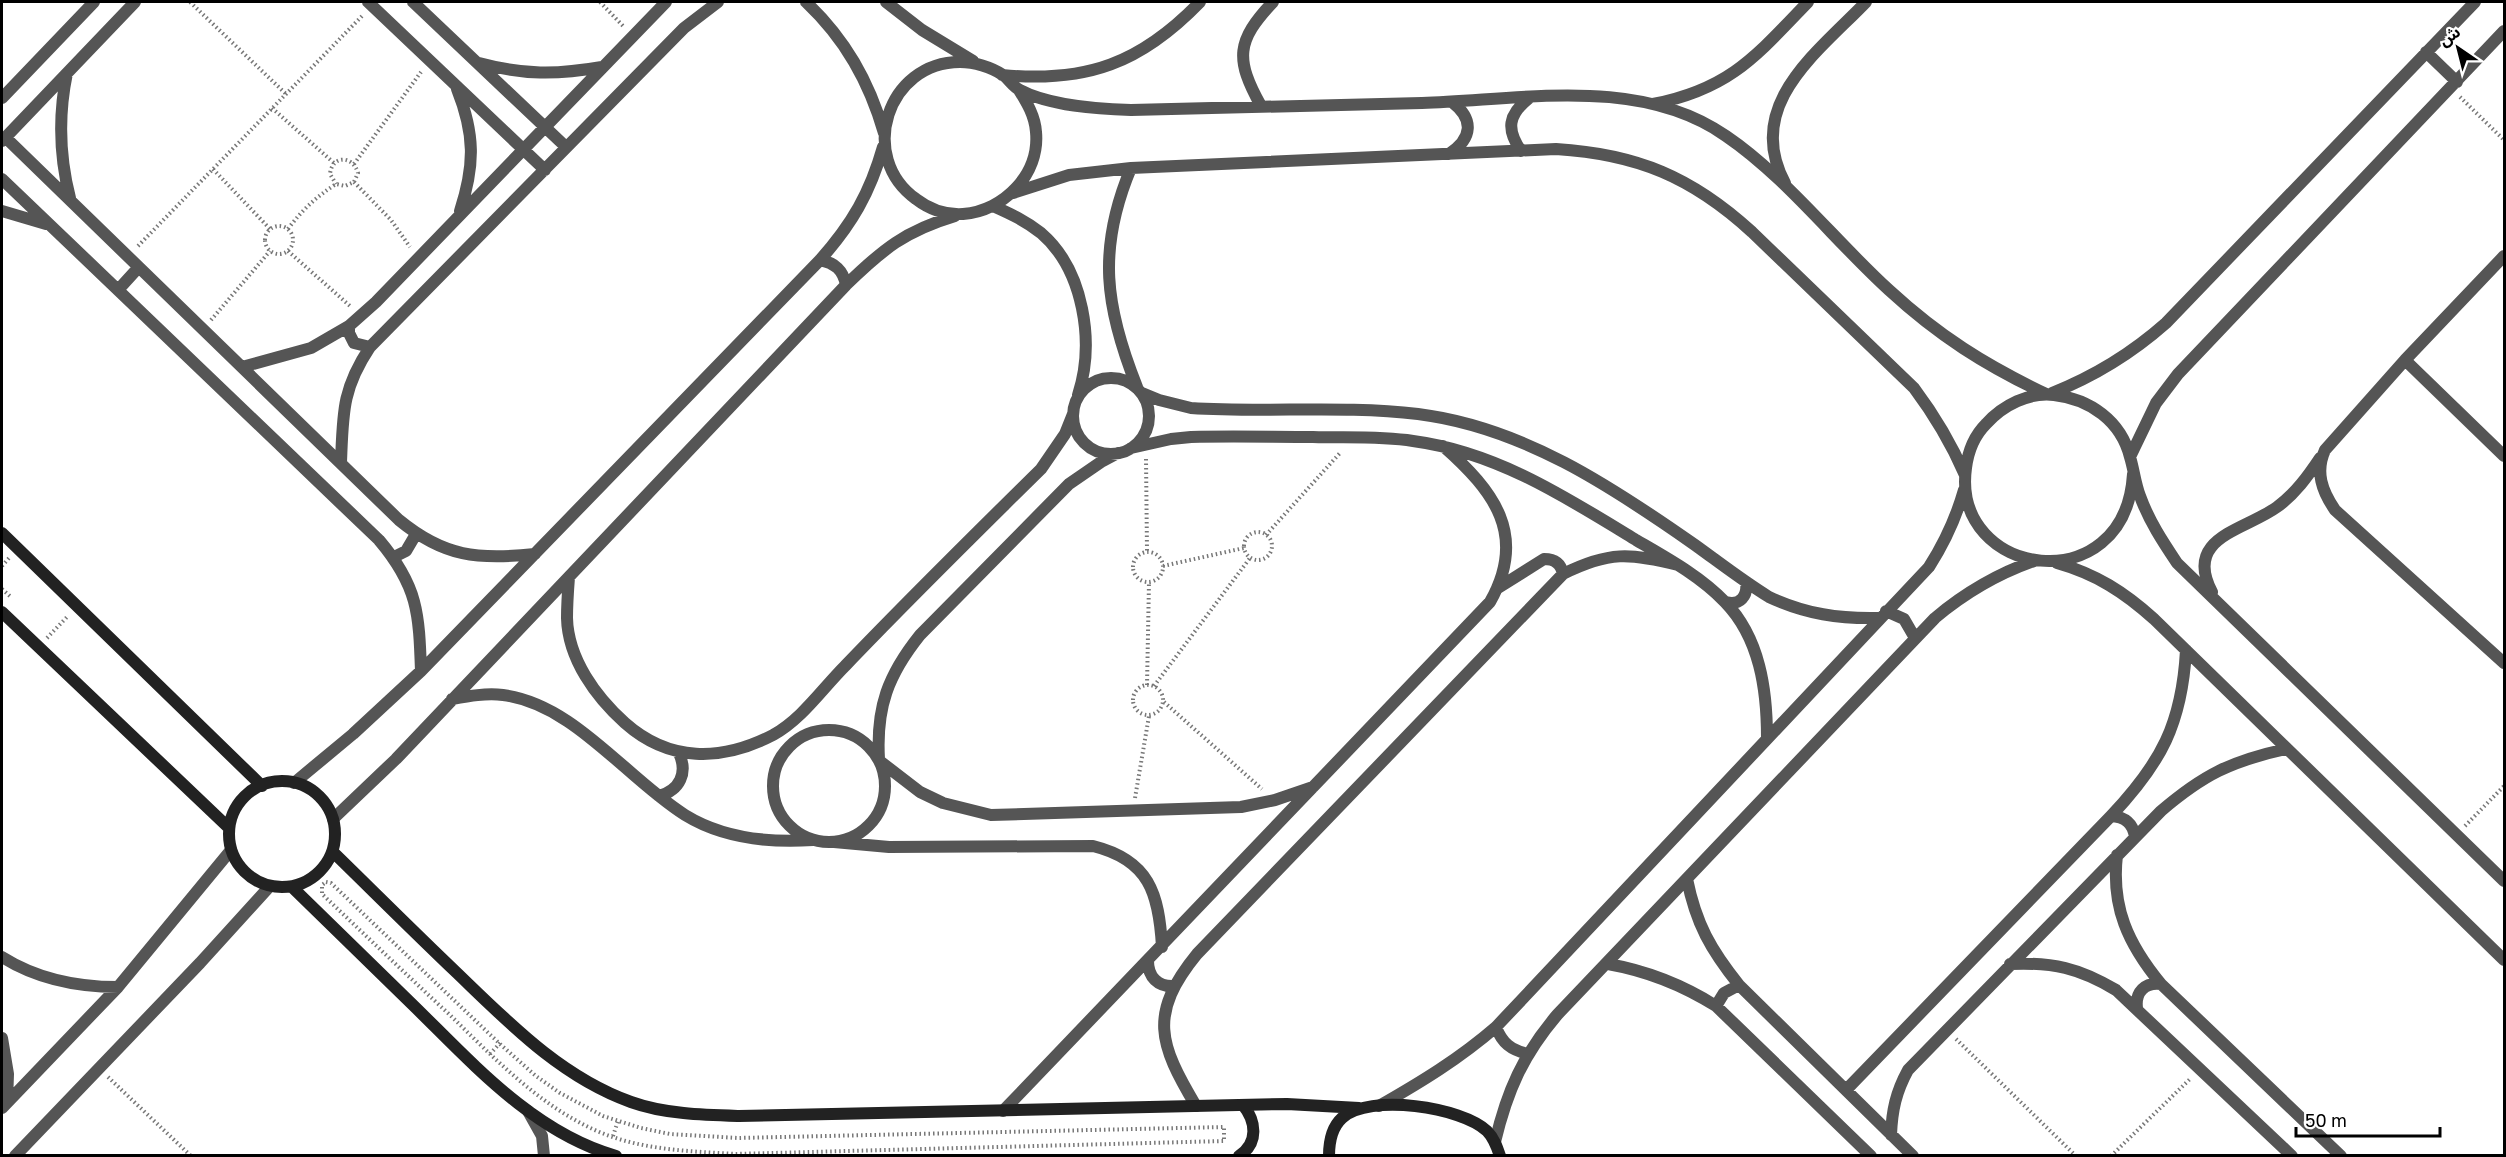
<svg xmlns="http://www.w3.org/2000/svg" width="2506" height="1157" font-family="'Golos Text','Noto Sans Arabic',sans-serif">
	<rect width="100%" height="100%" fill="#fff"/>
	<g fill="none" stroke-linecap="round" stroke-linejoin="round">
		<path stroke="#777" stroke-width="4" stroke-dasharray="1.5 3" stroke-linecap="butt" d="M190 2 286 94
			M600 2 624 27
			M2460 97 2504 140
			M272 108 334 163
			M354 164 421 72
			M213 169 270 229
			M354 182 391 220 410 247
			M265 240a14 14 0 1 1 28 0a14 14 0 1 1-28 0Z
			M288 229C302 210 316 197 336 184L345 186 354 182 358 173C353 155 332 155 330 174L336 184
			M138 246 363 15
			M288 251 350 306
			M211 320 270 251
			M1146 459 1147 551
			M1244 546a14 14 0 1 1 28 0a14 14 0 1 1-28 0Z
			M1266 535 1340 453
			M1133 567a15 15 0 1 1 30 0a15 15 0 1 1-30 0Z
			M2 566 9 558
			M1163 566 1244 548
			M2 589 12 598
			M47 638 67 617
			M1133 700a15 15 0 1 1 30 0a15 15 0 1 1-30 0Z
			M1147 685 1149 582
			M1154 686 1250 558
			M1164 702 1262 789
			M1135 798 1149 716
			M2465 826 2504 786
			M326 882 331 883 500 1044 536 1076 560 1093 603 1116 641 1128 670 1134 738 1138 1224 1127V1141L735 1154C687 1151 641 1150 597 1131 540 1106 495 1059 451 1016 408 976 365 935 322 894V885Z
			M1956 1039 2076 1156
			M490 1054 501 1042
			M108 1077 191 1156
			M613 1136 618 1121
			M2111 1156 2190 1079"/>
		<path stroke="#555" stroke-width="12" d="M368 2 545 170
			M413 2 566 147
			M806 2C845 39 869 81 884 133
			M886 2 922 30 973 61
			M2426 52 2457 82
			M479 63C524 75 556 75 602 67
			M67 73C58 116 59 155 70 198
			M1002 75C1087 83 1141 63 1200 2
			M457 89C475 134 475 165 460 211
			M1019 90C1027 103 1035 116 1036 132 1040 174 1004 211 963 214 946 215 929 209 916 199 857 157 887 62 960 62 974 62 991 67 1003 75 1009 79 1013 87 1020 90 1050 106 1097 109 1131 110 1228 107 1325 105 1422 103 1521 100 1639 75 1726 136 1785 176 1836 242 1889 290 1939 336 1985 365 2046 394
			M2 98 94 2
			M1653 104C1730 89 1756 56 1808 2
			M1261 106C1235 59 1236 41 1273 2
			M5 137 399 520C444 557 478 560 535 554
			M2 141 135 2
			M1521 151C1506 129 1508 115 1529 98
			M1449 154C1473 138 1474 119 1452 102
			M1131 168C1097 249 1105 307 1137 387
			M2 179 379 540C418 586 419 613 421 671
			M1785 183C1743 105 1818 52 1866 2
			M1013 193 1069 175 1131 168 1556 149C1637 154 1692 177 1752 232L1914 388C1935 416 1951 443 1965 475
			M993 206C1011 214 1026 221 1041 233 1084 270 1095 343 1078 395
			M2 211 46 224
			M2504 256 2405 360 2325 450C2315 472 2322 491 2335 510L2504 663
			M820 260C835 263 843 270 846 285
			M118 290 138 268
			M349 326V333L354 343 370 347
			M2405 360 2504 456
			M242 367 311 348 349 326 376 302 666 2
			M1073 416a38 38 0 1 1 76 0a38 38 0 1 1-76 0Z
			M1142 393 1159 400 1191 408C1266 413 1343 405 1418 414 1522 427 1611 486 1695 545 1720 563 1743 581 1769 597 1806 614 1839 619 1879 618
			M2052 393C2095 376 2131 354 2166 323L2475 2
			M1131 448 1171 439 1191 437C1232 436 1273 437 1313 437 1347 438 1380 436 1413 441 1496 452 1566 497 1636 540 1667 558 1700 576 1725 602 1760 638 1767 690 1767 738
			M2130 457 2156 403 2178 374 2504 31
			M341 462C343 413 342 389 370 347L684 28 718 2
			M2133 474C2125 603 1951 578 1966 468 1968 452 1974 436 1986 424 2003 405 2029 392 2054 395 2090 399 2121 421 2130 457 2134 470 2135 483 2140 496 2149 521 2163 542 2177 563L2504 881
			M394 557 406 551 416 534
			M2057 563C2096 574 2124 592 2154 619L2504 960
			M569 577C568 590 567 604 567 618 568 659 596 697 625 723 669 762 721 762 773 735 802 719 822 689 845 666 909 599 975 534 1041 469L1065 434 1073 414
			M1498 588 1544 559C1555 559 1561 564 1563 574
			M2212 592C2183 537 2244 531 2277 507 2295 494 2308 476 2320 458
			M1726 602C1740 606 1748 596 1746 582
			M1886 611 1904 619 1915 638
			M452 699C469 696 486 693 503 695 574 704 626 778 685 815 724 839 769 843 813 840
			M773 786a56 56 0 1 1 112 0a56 56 0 1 1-112 0Z
			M879 759C876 707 888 675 920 635L1069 484 1101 462 1118 453
			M881 762 920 792 943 803 991 815 1241 807 1275 800 1313 787
			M294 783 353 734 421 671 820 260C852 224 870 193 883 147
			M659 796C680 790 688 773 679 753
			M2111 816C2125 817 2133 823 2135 837
			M333 819 396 759 846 285C883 249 905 231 955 216
			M834 842 889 847 1093 846C1149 860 1159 893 1162 947
			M2117 855C2111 907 2128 944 2161 984L2341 1156
			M1687 879C1696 924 1711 950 1739 985L1913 1156
			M2 957C37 979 76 987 118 987
			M1148 961C1148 977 1158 987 1174 986
			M1608 964C1648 971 1681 984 1716 1006L1871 1156
			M2010 964C2053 962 2079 968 2116 990L2292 1156
			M1716 1006 1724 993 1739 985
			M2137 1008C2135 992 2145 982 2161 984
			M1496 1027C1502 1043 1511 1050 1528 1054
			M2 1038 8 1074 7 1102
			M1846 1090 2111 816C2161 763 2182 724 2186 650
			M1196 1106C1159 1044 1148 1014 1197 954L1563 574C1609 551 1630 553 1678 565
			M1379 1106C1421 1082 1459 1059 1496 1027L1929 567C1945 542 1956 518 1964 490
			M2 1108 118 987 231 850
			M528 1111 542 1136 544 1156
			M1003 1111 1490 602C1528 535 1494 491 1443 446
			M1891 1135C1892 1110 1896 1092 1908 1070L2161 811C2203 775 2231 761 2286 749
			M1495 1142C1507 1091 1523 1055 1557 1015L1935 618C1966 592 1997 574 2034 561
			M15 1156 200 963 270 886"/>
		<path stroke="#222" stroke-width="12" d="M2 533 262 786
			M2 612 229 828
			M229 834a53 53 0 1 1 106 0a53 53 0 1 1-106 0Z
			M333 852C374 892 415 933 457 973 509 1023 561 1077 631 1102 664 1114 704 1115 739 1116L1287 1104 1359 1108
			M292 887C333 927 375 968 416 1008 475 1066 535 1133 616 1156
			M1239 1156C1259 1143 1256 1121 1243 1105
			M1329 1156C1329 1142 1331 1128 1342 1118 1369 1093 1462 1107 1487 1131 1494 1138 1497 1147 1500 1156"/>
	</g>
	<rect width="2506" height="1157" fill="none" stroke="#000000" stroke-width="6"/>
	<g transform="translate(2458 48) rotate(325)" stroke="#ffffff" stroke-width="4.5" paint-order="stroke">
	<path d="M0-4.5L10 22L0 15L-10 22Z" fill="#000000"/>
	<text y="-9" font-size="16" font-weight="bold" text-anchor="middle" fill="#000000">ش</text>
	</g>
	<path d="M2296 1127v9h144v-9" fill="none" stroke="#000000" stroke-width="3"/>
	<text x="2305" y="1127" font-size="18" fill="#000000" stroke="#ffffff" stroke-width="4.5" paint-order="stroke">50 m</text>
</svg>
